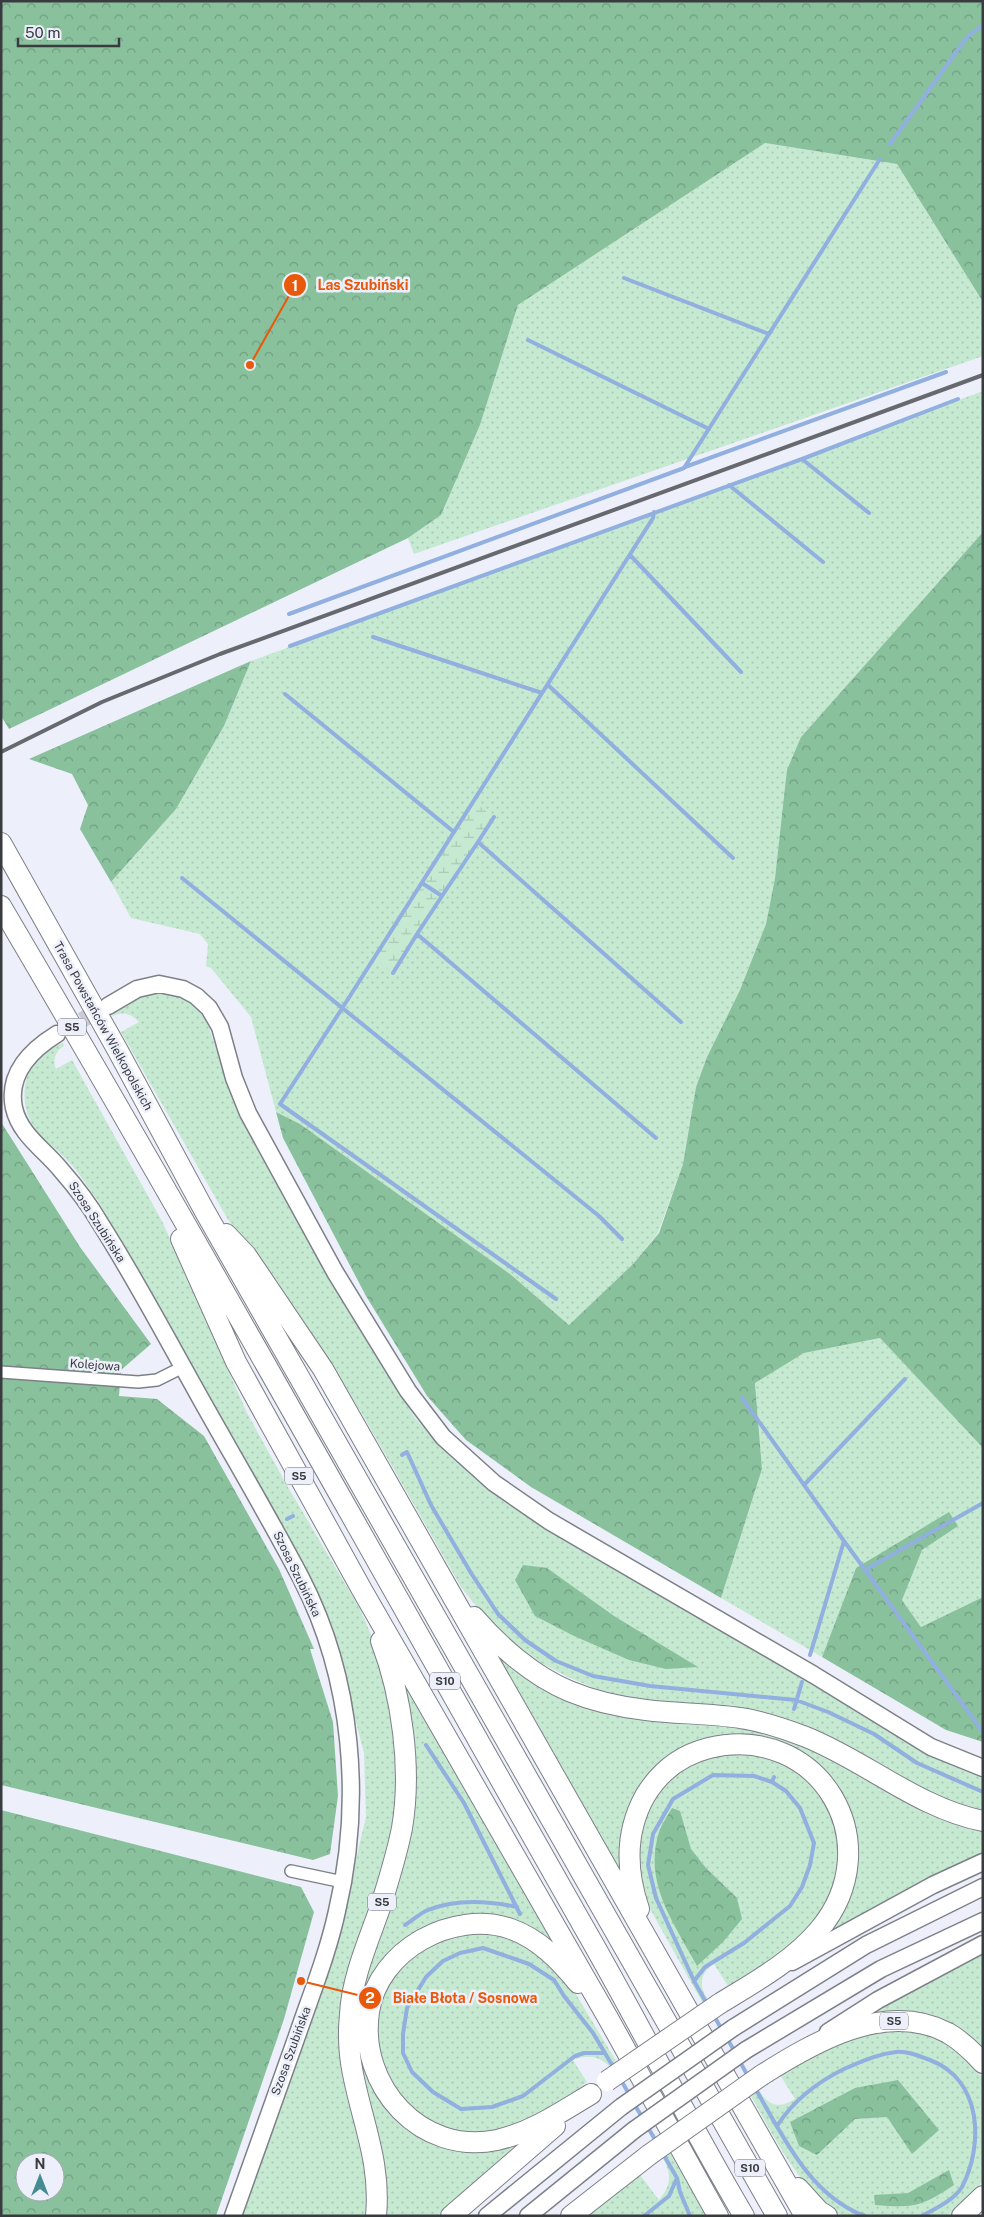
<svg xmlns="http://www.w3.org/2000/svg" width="984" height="2217" font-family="'Public Sans',sans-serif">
	<defs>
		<pattern id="grass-dots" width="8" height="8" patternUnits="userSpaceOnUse" patternTransform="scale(1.25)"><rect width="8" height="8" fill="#c6e9d1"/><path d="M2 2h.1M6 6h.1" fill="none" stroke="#abc9b4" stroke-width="1.8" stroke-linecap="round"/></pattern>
		<pattern id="forest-crowns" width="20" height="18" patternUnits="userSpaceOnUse" patternTransform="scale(1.25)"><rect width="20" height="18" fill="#89c19d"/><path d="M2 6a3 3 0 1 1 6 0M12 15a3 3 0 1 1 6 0" fill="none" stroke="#719e81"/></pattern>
		<pattern id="wetland-marsh" width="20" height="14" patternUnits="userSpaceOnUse" patternTransform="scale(1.25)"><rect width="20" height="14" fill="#c6e9d1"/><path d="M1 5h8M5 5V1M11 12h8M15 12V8" fill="none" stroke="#abc9b4"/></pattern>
	</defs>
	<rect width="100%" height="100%" fill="#edf0fa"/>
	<path fill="url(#grass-dots)" d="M765 143 897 164 983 302V356L414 554 408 538 441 515 480 425 518 305Z
		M983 391V532L801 737 781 829 775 878 766 924 740 990 707 1057 696 1087 683 1164 658 1233 633 1264 569 1325 510 1274 300 1124 276 1112 251 1017 211 968 206 966 208 944 200 934 131 918 111 882 176 809 224 726 251 661Z
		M154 993 175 995 190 1001 206 1019 229 1086 281 1190 376 1354 415 1418 453 1459 495 1494 569 1542 789 1668 952 1766 983 1778V1813L944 1801 809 1730 647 1701 599 1690 568 1677 539 1662 512 1645 484 1616 461 1587 361 1412 281 1293 227 1218 121 1032 139 1022C132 1014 123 1011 113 1016L111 1012 141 996Z
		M63 1043 64 1046C56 1051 52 1059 56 1069L72 1060 162 1221 247 1413 289 1489 360 1609 380 1656 398 1741 394 1821 383 1872 362 1929 349 1972 369 2178 370 2216H241L331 1964 366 1817 364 1753 347 1687 319 1596 280 1521 99 1202C89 1189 80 1174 69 1162 58 1150 43 1141 34 1127 20 1106 22 1078 36 1058 41 1051 55 1047 63 1043Z
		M880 1338 983 1448V1597L921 1627 902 1600 921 1550 957 1526 856 1568 822 1657 721 1598 762 1469 755 1382 804 1353Z
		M494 1649 524 1672 703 1720 794 1739 946 1820 983 1830V1856L932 1876 823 1936 845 1901 853 1885 856 1856 793 1749 761 1736 728 1734 698 1741 656 1767 625 1881Z
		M400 1671 560 1950 541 1935 426 1928 360 2021 406 2126 519 2143 437 2216H386L358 2069 359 1989 403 1852Z
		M726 1752C739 1754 771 1755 782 1761 843 1792 856 1866 815 1919 792 1949 759 1967 728 1986L714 1964C701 1972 698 1985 707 1998L702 2002 644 1898 637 1856 643 1819 661 1787 690 1763Z
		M487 1932 526 1944 571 1986 616 2061 609 2066C598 2055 587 2055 573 2060L587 2082C565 2098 536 2122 510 2130 455 2146 401 2118 380 2066 378 2059 378 2050 377 2043 372 1993 400 1955 446 1937 458 1932 475 1933 487 1932Z
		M983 1953V2051L872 2015 912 1989Z
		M909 2028 950 2044 967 2057 983 2078V2180L970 2198 947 2216H842C798 2188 776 2140 751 2096L759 2090C768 2106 780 2109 795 2099L780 2075 823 2047 865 2032Z
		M670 2153 707 2216H587L640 2175 659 2200C671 2185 672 2175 663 2158Z"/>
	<path fill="url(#forest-crowns)" fill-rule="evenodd" d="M1 1H983V302L897 164 765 143 518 305 480 425 441 515 408 538 9 729 1 716Z
		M983 532V1448L880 1338 804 1353 755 1383 762 1469 721 1598 531 1487 466 1440 427 1396 366 1296 283 1138 276 1112 300 1124 510 1274 569 1325 633 1264 659 1233 683 1164 696 1087 707 1057 740 990 766 924 775 878 787 770 801 737Z
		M251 661 224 726 176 809 111 882 80 829 88 805 72 774 29 759Z
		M1 1122 80 1247 151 1344 121 1370 119 1396 157 1399 204 1436 279 1569 314 1649H310L333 1722 338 1796 330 1854 313 1860 1 1785Z
		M949 1512 958 1526 922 1550 902 1600 921 1627 983 1597V1742L946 1730 822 1657 856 1568Z
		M523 1565 547 1568 614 1616 698 1667 666 1669 629 1660 574 1636 535 1616 515 1580Z
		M672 1808 680 1811 691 1849 706 1868 737 1898 742 1919 723 1942 697 1966C674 1923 643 1883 659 1832 662 1824 668 1815 672 1808Z
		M1 1810 301 1887 314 1912 284 2019 216 2216H1ZM25 2162H55V2192H25Z
		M898 2080 939 2130 912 2154 887 2117 855 2119 817 2155 799 2146 790 2122 855 2088Z
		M949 2170 954 2185C921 2207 914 2208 875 2205L874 2195 908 2193Z"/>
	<path fill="url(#wetland-marsh)" d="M474 802 494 817 393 973 375 958Z"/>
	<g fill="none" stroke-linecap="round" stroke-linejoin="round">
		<path stroke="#91afdf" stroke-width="4" d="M890 144 967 37 983 25
			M624 278 769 334
			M528 340 709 429
			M802 459 869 513
			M685 467 946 372
			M729 485 823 562
			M630 555 741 672
			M289 614 684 468 880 159
			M373 637 542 693
			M290 646 802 459 958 399
			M548 685 733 858
			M285 694 454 832
			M478 842 494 817
			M182 878 599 1216 622 1239
			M422 883 442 896 478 842 681 1022
			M442 896 417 934 656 1138
			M393 973 417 934
			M556 1299 280 1104 343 1007 653 518 654 512
			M742 1398 844 1541 810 1655
			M402 1455 407 1452 431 1505 471 1573 498 1614 525 1640 556 1661 593 1676 650 1686 796 1700 828 1712 874 1734 917 1763 983 1792
			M804 1485 905 1379
			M287 1519 293 1516
			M844 1541 983 1732
			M865 1570 983 1503
			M794 1709 802 1682
			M426 1745 464 1803 520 1914
			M405 1925C412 1921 420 1913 428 1910 455 1899 489 1901 517 1907
			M694 1981 705 1967 744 1943 790 1906 802 1887 810 1865 814 1843 800 1808 786 1791 772 1782 774 1777
			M707 2004 694 1981 656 1898 648 1865 653 1834 673 1799 713 1775 754 1776 772 1782
			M713 2014 722 2030
			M727 2038 736 2054
			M605 2053H584L575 2056 523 2096 492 2107 461 2109 433 2092 412 2072 403 2053V2034L407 2008 426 1977 443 1961 460 1953 483 1948 529 1964 554 1980 564 1996 593 2033 615 2070
			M739 2060 749 2078
			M621 2080 630 2096
			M755 2088C783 2136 810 2196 865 2216
			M634 2104 644 2120
			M647 2126 656 2141
			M777 2126C793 2101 819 2081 846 2068 863 2061 878 2054 896 2052 908 2051 919 2056 930 2060 982 2080 984 2144 962 2187 953 2201 936 2208 922 2216
			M662 2152 677 2178 680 2192 690 2216
			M644 2216 669 2196 677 2178"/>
		<path stroke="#c9ccd5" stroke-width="16" stroke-dasharray="16 8" stroke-linecap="butt" d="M61 1032 105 1007"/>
		<defs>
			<path id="street" d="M1 1372 138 1382 157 1380 183 1367
				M291 1871 343 1882"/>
			<path id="secondary" d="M108 1006 137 989 159 984 183 989 196 996 209 1008 220 1027 234 1078 248 1113 335 1272 408 1391 443 1437 494 1483 549 1521 814 1675 931 1747 983 1768
				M57 1034C31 1050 7 1074 14 1108 20 1135 45 1150 61 1170 75 1186 89 1204 100 1223 135 1278 166 1337 198 1394 232 1455 268 1515 301 1578 353 1679 363 1801 337 1911 328 1953 311 1995 297 2036 276 2096 254 2156 233 2216
				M792 1962 933 1885 983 1862
				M733 2028 866 1945 983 1887
				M828 2032 878 2000 983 1944
				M746 2050 881 1969 983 1921
				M487 2216 621 2107
				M528 2216 634 2130"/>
			<path id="highway" d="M1 843 117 1049 204 1210 777 2216
				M1 906C201 1245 392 1589 586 1931 640 2025 689 2123 744 2216
				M226 1234 246 1255 323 1369 805 2216
				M181 1239 236 1362 362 1590 608 2018 718 2216
				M474 1617C499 1646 533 1676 569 1691 593 1701 620 1707 646 1710 677 1714 709 1713 740 1718 763 1721 785 1729 806 1737 866 1761 918 1808 983 1821
				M639 1909C626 1871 625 1832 645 1796 660 1771 681 1755 709 1748 820 1722 891 1844 819 1930 792 1962 753 1983 719 2004
				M578 1983C560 1961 539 1939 511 1929 453 1909 378 1950 369 2012 358 2086 421 2156 497 2140 532 2132 561 2112 591 2094
				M762 2075C814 2042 886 2000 948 2033 960 2040 973 2052 983 2063
				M798 2188 819 2211 827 2216
				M376 2216C381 2163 363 2125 353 2074 349 2055 348 2034 350 2014 352 1977 369 1940 381 1905 389 1879 397 1854 402 1828 412 1769 402 1696 381 1641
				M451 2216 555 2126
				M571 2216 649 2155
				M962 2216 983 2196"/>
		</defs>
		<use href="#street" stroke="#7d8088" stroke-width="14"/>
		<use href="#secondary" stroke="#7d8088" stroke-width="19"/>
		<use href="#highway" stroke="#7d8088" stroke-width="22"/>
		<use href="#street" stroke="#fff" stroke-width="11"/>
		<use href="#secondary" stroke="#fff" stroke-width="16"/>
		<use href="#highway" stroke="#fff" stroke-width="20"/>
		<path stroke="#67696f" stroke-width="4" d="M1 752 102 702 220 654 983 375"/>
		<defs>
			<path id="secondary-bridge" d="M621 2107 733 2028
				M634 2130 746 2050"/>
			<path id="highway-bridge" d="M607 2081 719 2004
				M649 2155 762 2075"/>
		</defs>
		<use href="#secondary-bridge" stroke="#7d8088" stroke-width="19" stroke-linecap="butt"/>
		<use href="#highway-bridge" stroke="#7d8088" stroke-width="22" stroke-linecap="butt"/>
		<use href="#secondary-bridge" stroke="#fff" stroke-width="16"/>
		<use href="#highway-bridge" stroke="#fff" stroke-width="20"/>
	</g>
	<g text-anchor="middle" stroke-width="5" stroke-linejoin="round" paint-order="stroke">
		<g fill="#edf0fa" stroke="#6f7177" stroke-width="1">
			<rect x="58" y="1018.5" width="28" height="17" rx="4"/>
			<rect x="285" y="1467.5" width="28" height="17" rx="4"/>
			<rect x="430" y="1672.5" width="30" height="17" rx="4"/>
			<rect x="368" y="1893.5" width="28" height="17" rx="4"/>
			<rect x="880" y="2012.5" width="28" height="17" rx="4"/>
			<rect x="735" y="2159.5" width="30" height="17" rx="4"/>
		</g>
		<g font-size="11" font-weight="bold" fill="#393b3f">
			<text x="72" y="1031">S5</text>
			<text x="299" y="1480">S5</text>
			<text x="445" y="1685">S10</text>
			<text x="382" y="1906">S5</text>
			<text x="894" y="2025">S5</text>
			<text x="750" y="2172">S10</text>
		</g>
		<g font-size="12" fill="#393b3f" stroke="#edf0fa">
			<text transform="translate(103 1026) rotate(61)" y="4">Trasa Powstańców Wielkopolskich</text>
			<text transform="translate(97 1222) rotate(57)" y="4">Szosa Szubińska</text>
			<text transform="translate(95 1365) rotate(4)" y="4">Kolejowa</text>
			<text transform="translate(297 1574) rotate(64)" y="4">Szosa Szubińska</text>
			<text transform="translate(291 2051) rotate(-70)" y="4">Szosa Szubińska</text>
		</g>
	</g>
	<path fill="none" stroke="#e8590c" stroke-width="2" d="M250 365L295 285M301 1981L370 1998"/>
	<g fill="#e8590c" stroke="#edf0fa" stroke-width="2">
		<circle cx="250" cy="365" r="5"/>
		<circle cx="301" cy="1981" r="5"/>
		<circle cx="295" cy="285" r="12"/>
		<circle cx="370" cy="1998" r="12"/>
	</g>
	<g font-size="15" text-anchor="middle" font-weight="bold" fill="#fff">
		<text x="295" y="291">1</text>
		<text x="370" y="2003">2</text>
	</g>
	<g font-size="14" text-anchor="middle" font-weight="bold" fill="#e8590c" stroke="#edf0fa" stroke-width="5" stroke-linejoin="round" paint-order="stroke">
		<text x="363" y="290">Las Szubiński</text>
		<text x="465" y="2003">Białe Błota / Sosnowa</text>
	</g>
	<rect width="984" height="2217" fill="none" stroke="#393b3f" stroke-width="5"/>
	<g transform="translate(40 2177)"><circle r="24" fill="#edf0fa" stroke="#a5a8af"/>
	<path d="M0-4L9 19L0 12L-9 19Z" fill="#458c92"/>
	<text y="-8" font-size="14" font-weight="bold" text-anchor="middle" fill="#393b3f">N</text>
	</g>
	<path d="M18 38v8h101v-8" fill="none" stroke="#393b3f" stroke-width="2.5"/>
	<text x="25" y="38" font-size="15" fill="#393b3f" stroke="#edf0fa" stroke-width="4" paint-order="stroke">50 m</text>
</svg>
